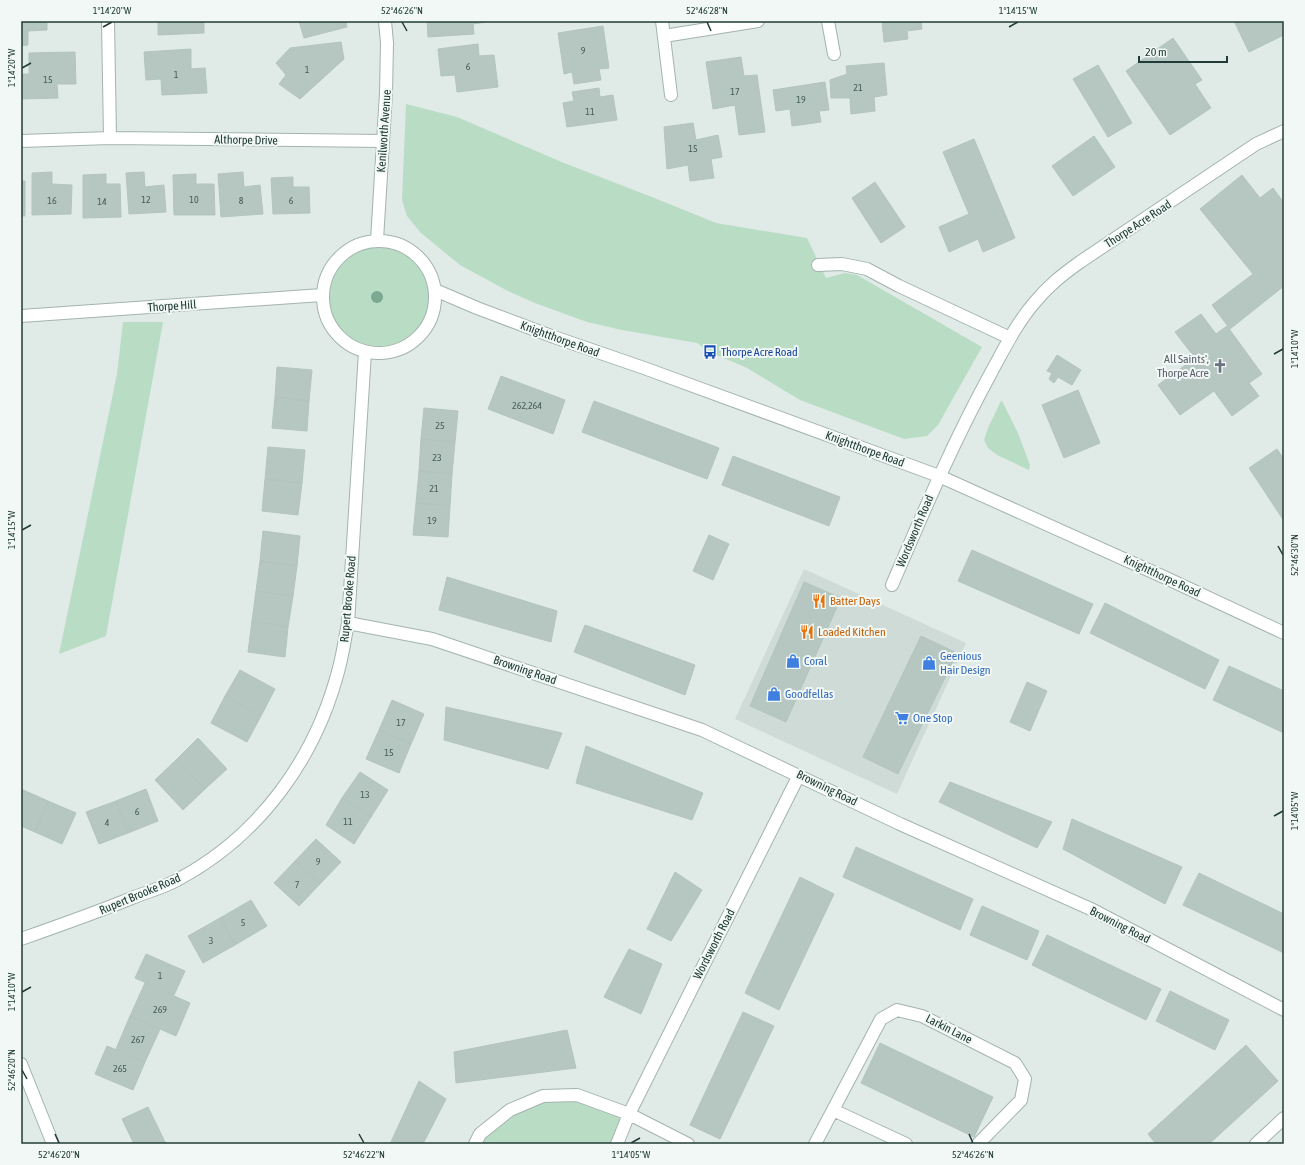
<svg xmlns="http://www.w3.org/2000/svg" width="1305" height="1165" font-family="'Asap Condensed',sans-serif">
	<rect width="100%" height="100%" fill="#e0ebe7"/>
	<path fill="#cfdbd6" d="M804 569 966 643 897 794 735 719Z"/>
	<path fill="#b9dcc5" d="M406 104 457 117 564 163 652 197 716 223 807 238 826 278 845 273 857 275 982 347 938 425 927 436 904 439 800 400 747 368 710 352 697 343 622 330 587 322 535 303 508 291 460 265 421 233 407 216 402 200Z
		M323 297a56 56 0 1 1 112 0a56 56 0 1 1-112 0Z
		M123 322H163L106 636 59 654 117 374Z
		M1001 401H1002L1018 433 1030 465 1029 470 997 455 988 448 984 440 988 428Z
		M577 1095 629 1114 617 1144H475L480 1134 543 1096Z"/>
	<path fill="#b6c6c0" stroke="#b3c4be" d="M21 21H47V30L28 31V45L21 46Z
		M158 21H204V33L158 35Z
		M299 21H346L347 27 304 38Z
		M427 21H487V22L473 24 474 34 428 37Z
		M882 21H921L922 29 907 31 908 39 884 42Z
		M1234 21H1284V35L1249 52Z
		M603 26 609 68 599 69 601 80 574 84 572 72 564 74 558 33Z
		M1173 38 1202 80 1195 84 1211 108 1170 135 1126 71Z
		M341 42 344 59 300 99 279 84 286 75 276 63 290 48Z
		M478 44 479 56 494 55 498 87 457 92 455 75 441 76 438 49Z
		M191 49V69L205 68 207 93 162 95 161 79 146 80 144 52Z
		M75 52 76 84H57L58 98 21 99V74H29V53Z
		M741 57 744 76 757 75 765 132 739 135 735 105 713 109 706 62Z
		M884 63 887 95 874 97 875 111 851 114 850 98H831L830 80 847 74 846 66Z
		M1098 65 1132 123 1108 137 1073 79Z
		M825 82 829 110 819 111 821 122 792 126 790 109 776 111 773 90Z
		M599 88 600 97 613 95 617 120 567 127 563 103 574 101 572 92Z
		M693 123 696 140 718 135 722 157 711 159 714 178 690 181 688 165 667 169 664 127Z
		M1094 136 1115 167 1073 196 1052 166Z
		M974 139 1015 238 983 252 978 239 949 252 939 227 969 214 943 152Z
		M52 172V184L72 185 71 214 32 215V173Z
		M144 172 145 187 164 185 166 212 129 214 126 173Z
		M243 172 244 187 260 185 263 214 221 217 218 174Z
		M106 174V184H120L121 217 83 218V175Z
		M196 174V184H214L215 215H174L173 175Z
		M1242 175 1260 198 1273 188 1284 203V286L1230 329 1212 305 1253 274 1200 209Z
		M293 177V187H309L310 213 273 214 271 178Z
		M21 181H25V216H21Z
		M875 182 905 227 881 243 852 198Z
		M1201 314 1216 334 1227 326 1262 374 1249 383 1259 396 1232 416 1214 391 1180 415 1158 385 1195 358 1175 332Z
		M1057 355 1081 370 1072 385 1058 377 1054 383 1049 379 1052 373 1047 371Z
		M277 367 312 370 309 401 275 397Z
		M501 376 565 400 553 434 488 409Z
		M1078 390 1100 443 1064 458 1042 405Z
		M275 397 309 401 307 431 272 428Z
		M594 401 719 448 707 479 582 432Z
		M424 408 458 411 455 442 421 439Z
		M421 439 455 442 452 474 419 471Z
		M268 447 305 450 302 483 265 479Z
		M1277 449 1284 459V521L1249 468Z
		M733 456 840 497 829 526 722 485Z
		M419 471 452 474 450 506 416 503Z
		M265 479 302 483 298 515 262 511Z
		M416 503 450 506 448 537 413 535Z
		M263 531 300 536 297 566 260 561Z
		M709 535 729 544 713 580 693 571Z
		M972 550 1093 604 1079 634 958 581Z
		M260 561 297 566 293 596 256 591Z
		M447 577 557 611 551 642 439 610Z
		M804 582 841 598 786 722 750 706Z
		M256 591 293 596 288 627 252 621Z
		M1105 603 1219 660 1205 689 1090 633Z
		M252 621 288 627 285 657 248 652Z
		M585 625 695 665 685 695 574 652Z
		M921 636 957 653 898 774 863 757Z
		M1229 666 1284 691V733L1213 700Z
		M240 670 275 689 261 716 225 696Z
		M1027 682 1047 691 1030 731 1010 722Z
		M225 696 261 716 247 742 211 723Z
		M392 700 424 714 411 744 379 730Z
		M446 707 562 733 548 769 444 740Z
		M379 730 411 744 399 773 366 759Z
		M198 738 227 769 205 789 177 759Z
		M586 746 703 793 692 820 576 783Z
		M177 759 205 789 183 810 155 780Z
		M360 772 388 790 371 817 342 798Z
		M950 782 1052 822 1037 848 939 802Z
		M21 789 48 801 35 832 21 826Z
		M146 789 158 821 128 833 116 801Z
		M342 798 371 817 354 844 326 825Z
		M48 801 76 813 62 844 35 832Z
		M116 801 128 833 99 844 86 812Z
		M1072 819 1182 867 1165 904 1063 849Z
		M316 839 341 862 320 884 295 861Z
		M856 847 973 899 960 930 843 877Z
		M295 861 320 884 299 906 274 883Z
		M675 872 702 890 671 941 647 929Z
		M1199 873 1284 914V953L1183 905Z
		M800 877 834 894 779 1010 745 993Z
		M251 900 267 926 235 945 220 918Z
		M982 906 1039 931 1027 960 970 935Z
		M220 918 235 945 203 963 188 936Z
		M1047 935 1161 989 1146 1020 1032 965Z
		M629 949 662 964 641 1014 604 997Z
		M146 954 185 971 174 995 135 978Z
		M145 983 190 1003 176 1036 130 1016Z
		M1170 991 1229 1020 1215 1050 1156 1021Z
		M743 1012 774 1026 720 1139 690 1125Z
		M130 1016 160 1029 145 1062 116 1049Z
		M567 1030 576 1068 456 1083 454 1052Z
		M880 1043 993 1097 974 1137 861 1083Z
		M1246 1045 1278 1081 1209 1144H1156L1148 1134Z
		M107 1046 145 1062 133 1090 95 1074Z
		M419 1081 446 1099 423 1144H390Z
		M148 1107 166 1144H134L122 1119Z"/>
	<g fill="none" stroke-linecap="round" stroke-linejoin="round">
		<defs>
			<path id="minor" d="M108 21 110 138
				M662 21 671 95
				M828 21 834 54
				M664 36 758 21
				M21 141 110 138 383 141
				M377 240 386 93 387 43 385 21
				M323 297a56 56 0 1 1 112 0a56 56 0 1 1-112 0Z
				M818 265 842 264 867 269 899 286 1010 338
				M435 290 477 308 554 337 644 368 939 476 1166 578 1284 633
				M21 316 322 295
				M892 585C923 513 954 440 992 371 1004 349 1018 321 1035 302 1049 285 1062 275 1080 262L1256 144 1284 131
				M348 623 432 639 702 730 900 824 1093 910 1284 1010
				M21 939C58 926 95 913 132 898 146 892 163 888 177 880 260 836 316 758 339 668 343 653 345 638 348 623L365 352
				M21 1064 53 1144
				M833 1110 906 1144
				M475 1144 480 1134 510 1110 543 1096 577 1095 629 1114 688 1144
				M617 1144 629 1114 799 775
				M815 1144 881 1019 897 1010 922 1016 1015 1063 1025 1079 1021 1100 978 1144
				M1256 1144 1284 1118"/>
		</defs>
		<use href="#minor" stroke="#a3b3ae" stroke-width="14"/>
		<use href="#minor" stroke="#fff" stroke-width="12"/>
	</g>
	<circle fill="#7da891" cx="377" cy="297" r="6"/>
	<path fill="none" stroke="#213b36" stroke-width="1.5" d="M402 22 407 31M707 22 711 31M103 27 112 22M1009 27 1018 22M22 68 31 63M1274 354 1283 349M22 530 31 525M1278 546 1283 555M1274 816 1283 811M22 992 31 987M22 1070 27 1079M55 1134 59 1143M359 1134 364 1143M969 1134 973 1143M631 1143 640 1138"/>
	<defs>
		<symbol id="bus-bare" viewBox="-9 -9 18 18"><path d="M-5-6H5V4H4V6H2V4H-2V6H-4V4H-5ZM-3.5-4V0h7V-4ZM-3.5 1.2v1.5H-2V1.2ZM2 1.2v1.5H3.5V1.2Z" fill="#1a4fb4" stroke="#f1f8f5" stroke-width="2.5" paint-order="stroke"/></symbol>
		<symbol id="church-bare" viewBox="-9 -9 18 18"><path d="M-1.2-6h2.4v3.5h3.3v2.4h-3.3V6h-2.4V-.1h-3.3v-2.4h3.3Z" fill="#6b7280" stroke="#f1f8f5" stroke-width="2.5" paint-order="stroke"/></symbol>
		<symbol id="restaurant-bare" viewBox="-9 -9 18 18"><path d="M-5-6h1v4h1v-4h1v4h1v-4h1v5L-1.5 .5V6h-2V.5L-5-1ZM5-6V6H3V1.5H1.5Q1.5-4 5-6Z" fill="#e8710a" stroke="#f1f8f5" stroke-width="2.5" paint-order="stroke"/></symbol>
		<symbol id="shop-bare" viewBox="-9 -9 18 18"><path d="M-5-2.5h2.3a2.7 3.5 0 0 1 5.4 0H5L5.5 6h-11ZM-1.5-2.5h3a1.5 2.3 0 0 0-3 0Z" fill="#3f7fe0" stroke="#f1f8f5" stroke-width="2.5" paint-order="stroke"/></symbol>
		<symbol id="supermarket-bare" viewBox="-9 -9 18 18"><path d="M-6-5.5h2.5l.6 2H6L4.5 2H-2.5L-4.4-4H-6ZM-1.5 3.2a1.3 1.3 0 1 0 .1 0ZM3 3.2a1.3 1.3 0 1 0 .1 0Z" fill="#3f7fe0" stroke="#f1f8f5" stroke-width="2.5" paint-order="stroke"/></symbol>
	</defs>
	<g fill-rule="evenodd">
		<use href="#bus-bare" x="700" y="342" width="20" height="20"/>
		<use href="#church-bare" x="1210" y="356" width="20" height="20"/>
		<use href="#restaurant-bare" x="809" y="591" width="20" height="20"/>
		<use href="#restaurant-bare" x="797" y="622" width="20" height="20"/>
		<use href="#shop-bare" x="783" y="651" width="20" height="20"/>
		<use href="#shop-bare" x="919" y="653" width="20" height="20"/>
		<use href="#shop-bare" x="764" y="684" width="20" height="20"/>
		<use href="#supermarket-bare" x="892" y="708" width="20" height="20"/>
	</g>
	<g text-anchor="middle" stroke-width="4" stroke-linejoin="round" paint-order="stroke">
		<g font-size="10" fill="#465e58">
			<text x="583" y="54">9</text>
			<text x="468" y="70">6</text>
			<text x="307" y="73">1</text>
			<text x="176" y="78">1</text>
			<text x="48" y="83">15</text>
			<text x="858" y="91">21</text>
			<text x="735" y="95">17</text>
			<text x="801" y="103">19</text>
			<text x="590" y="115">11</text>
			<text x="693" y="152">15</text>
			<text x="146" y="203">12</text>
			<text x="194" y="203">10</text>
			<text x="52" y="204">16</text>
			<text x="241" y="204">8</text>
			<text x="291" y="204">6</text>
			<text x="102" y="205">14</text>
			<text x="527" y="409">262,264</text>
			<text x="440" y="429">25</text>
			<text x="437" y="461">23</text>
			<text x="434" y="492">21</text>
			<text x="432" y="524">19</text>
			<text x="401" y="726">17</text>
			<text x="389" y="756">15</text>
			<text x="365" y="798">13</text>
			<text x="137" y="815">6</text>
			<text x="348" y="825">11</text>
			<text x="107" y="826">4</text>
			<text x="318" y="865">9</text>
			<text x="297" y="888">7</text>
			<text x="243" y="926">5</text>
			<text x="211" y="944">3</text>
			<text x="160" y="979">1</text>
			<text x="160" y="1013">269</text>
			<text x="138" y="1043">267</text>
			<text x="120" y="1072">265</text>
		</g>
		<g font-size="12" fill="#213b36" stroke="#f1f8f5">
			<text transform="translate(384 131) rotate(-86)" y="4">Kenilworth Avenue</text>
			<text transform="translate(246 140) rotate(1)" y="4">Althorpe Drive</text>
			<text transform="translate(1138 224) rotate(-33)" y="4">Thorpe Acre Road</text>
			<text transform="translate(172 306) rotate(-4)" y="4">Thorpe Hill</text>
			<text transform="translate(560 339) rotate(20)" y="4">Knightthorpe Road</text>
			<text transform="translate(865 449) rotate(20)" y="4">Knightthorpe Road</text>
			<text transform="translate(915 531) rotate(-67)" y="4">Wordsworth Road</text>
			<text transform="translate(1162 576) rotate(25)" y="4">Knightthorpe Road</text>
			<text transform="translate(348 599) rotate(-85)" y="4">Rupert Brooke Road</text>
			<text transform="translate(525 670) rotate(19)" y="4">Browning Road</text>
			<text transform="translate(827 788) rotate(26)" y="4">Browning Road</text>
			<text transform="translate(140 894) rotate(-23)" y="4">Rupert Brooke Road</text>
			<text transform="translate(1120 925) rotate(27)" y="4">Browning Road</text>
			<text transform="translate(714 944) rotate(-63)" y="4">Wordsworth Road</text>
			<text transform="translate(949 1029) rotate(27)" y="4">Larkin Lane</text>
		</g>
		<g font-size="12" fill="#164399" stroke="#f1f8f5" text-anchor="start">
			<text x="721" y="356">Thorpe Acre Road</text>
		</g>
		<g font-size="12" fill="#5b616d" stroke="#f1f8f5" text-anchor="end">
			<text x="1209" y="363">All Saints',<tspan x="1209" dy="14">Thorpe Acre</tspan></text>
		</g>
		<g font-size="12" fill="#c56008" stroke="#f1f8f5" text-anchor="start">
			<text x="830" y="605">Batter Days</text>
			<text x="818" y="636">Loaded Kitchen</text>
		</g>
		<g font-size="12" fill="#366cbe" stroke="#f1f8f5" text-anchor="start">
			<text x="940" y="660">Geenious<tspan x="940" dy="14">Hair Design</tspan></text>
			<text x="804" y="665">Coral</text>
			<text x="785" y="698">Goodfellas</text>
			<text x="913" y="722">One Stop</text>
		</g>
	</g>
	<rect width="1305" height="1165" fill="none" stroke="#f1f8f5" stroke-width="44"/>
	<path d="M1139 56v6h88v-6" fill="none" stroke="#213b36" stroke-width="2"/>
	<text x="1145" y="56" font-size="12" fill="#213b36" stroke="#f1f8f5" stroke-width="3" paint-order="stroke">20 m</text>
	<rect x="22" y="22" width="1261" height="1121" fill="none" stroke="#213b36" stroke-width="1.5"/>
	<g font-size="10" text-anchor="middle" fill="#213b36">
		<text x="112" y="14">1°14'20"W</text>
		<text x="402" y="14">52°46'26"N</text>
		<text x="707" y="14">52°46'28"N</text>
		<text x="1018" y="14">1°14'15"W</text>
		<text transform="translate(11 68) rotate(-90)" y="4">1°14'20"W</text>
		<text transform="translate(1294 349) rotate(-90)" y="4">1°14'10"W</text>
		<text transform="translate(11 530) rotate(-90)" y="4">1°14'15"W</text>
		<text transform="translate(1294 555) rotate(-90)" y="4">52°46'30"N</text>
		<text transform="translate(1294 811) rotate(-90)" y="4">1°14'05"W</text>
		<text transform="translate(11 992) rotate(-90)" y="4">1°14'10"W</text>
		<text transform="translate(11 1070) rotate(-90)" y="4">52°46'20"N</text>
		<text x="59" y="1158">52°46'20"N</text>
		<text x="364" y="1158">52°46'22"N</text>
		<text x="631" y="1158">1°14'05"W</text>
		<text x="973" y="1158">52°46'26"N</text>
	</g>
</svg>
